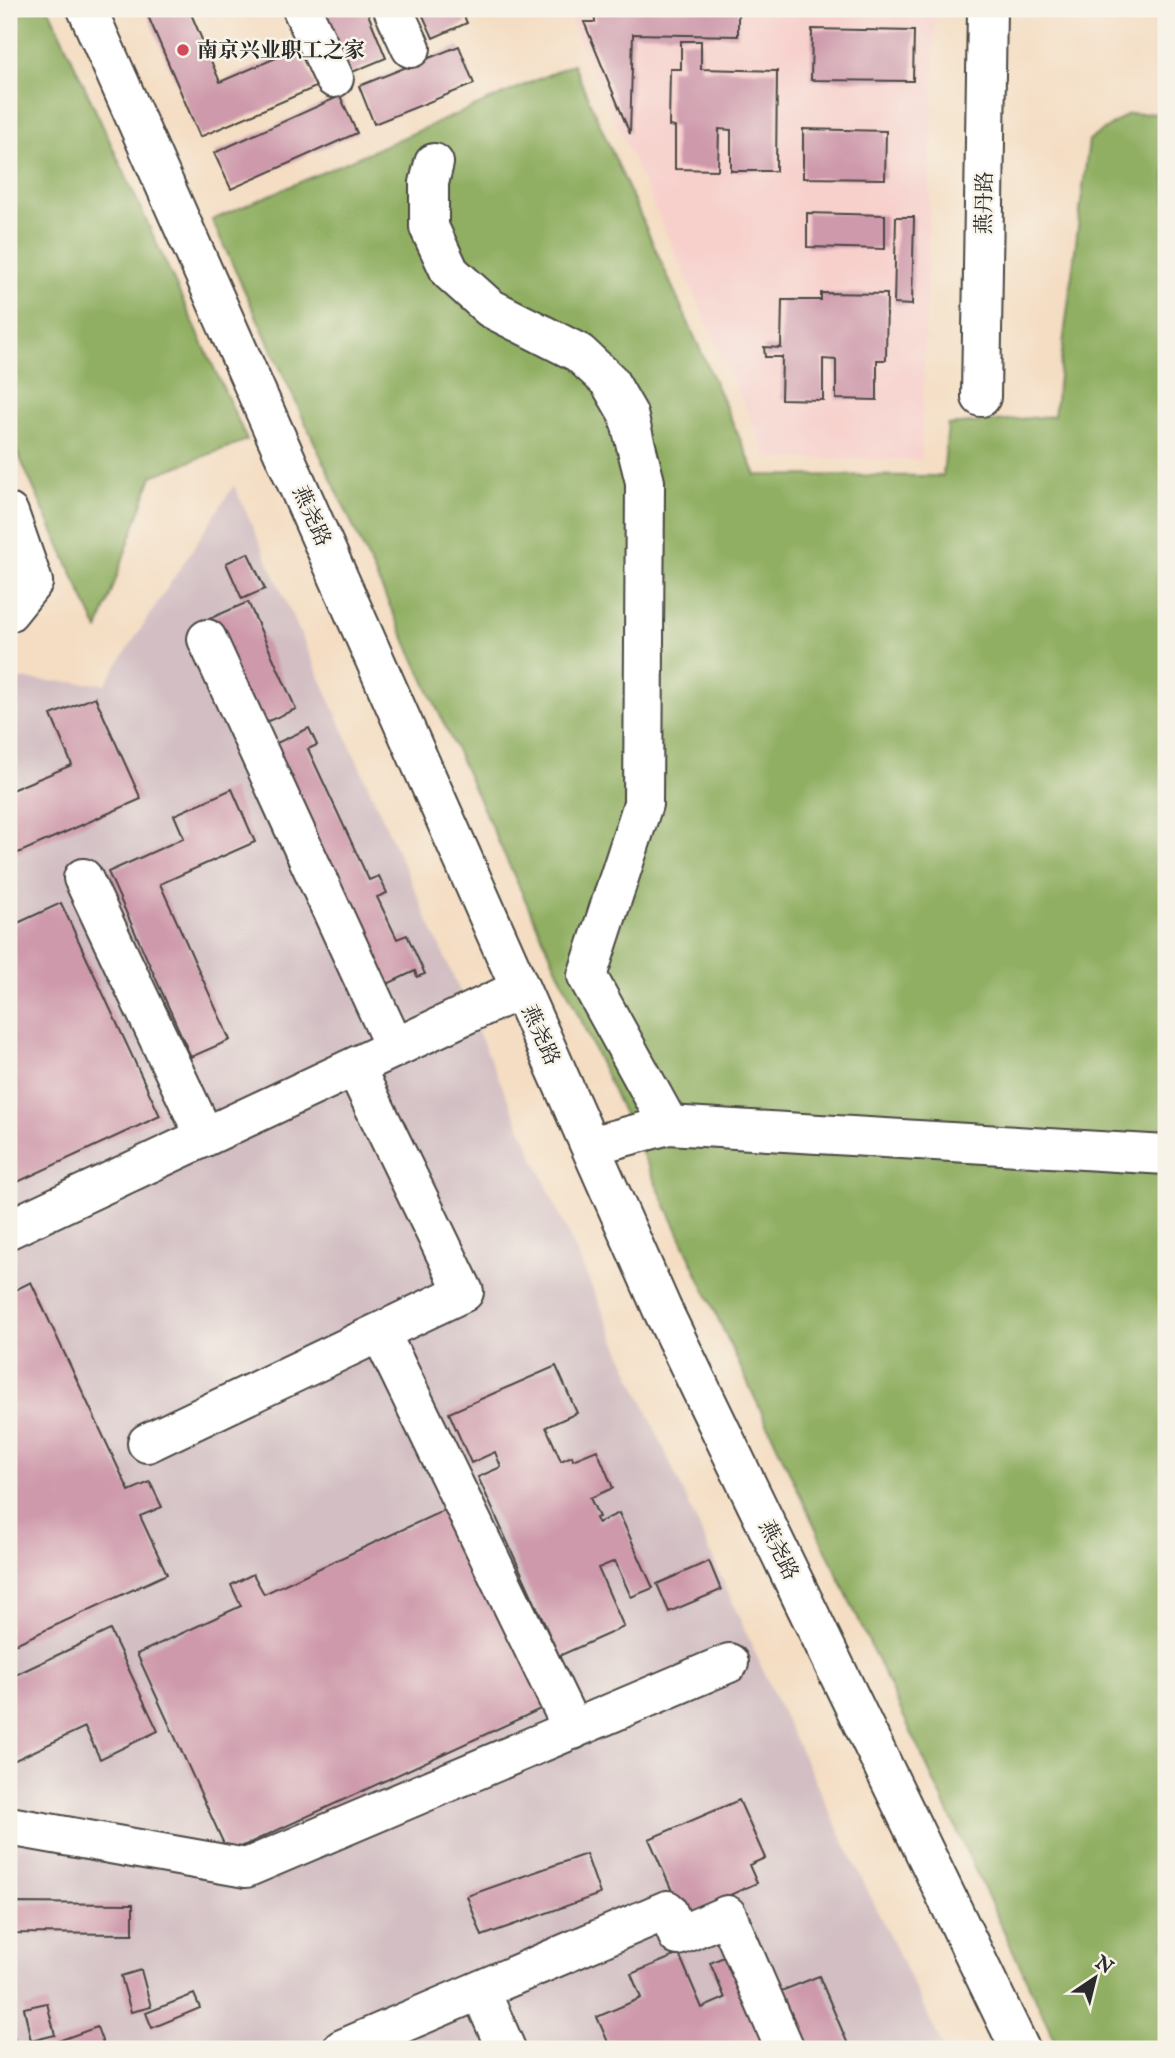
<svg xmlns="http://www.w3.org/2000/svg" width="1175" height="2058" font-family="'IM FELL English','Noto Serif SC',serif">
	<rect width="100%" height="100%" fill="#f7f3e8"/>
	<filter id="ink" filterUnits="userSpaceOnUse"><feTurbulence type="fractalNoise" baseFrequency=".0143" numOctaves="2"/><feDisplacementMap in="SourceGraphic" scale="14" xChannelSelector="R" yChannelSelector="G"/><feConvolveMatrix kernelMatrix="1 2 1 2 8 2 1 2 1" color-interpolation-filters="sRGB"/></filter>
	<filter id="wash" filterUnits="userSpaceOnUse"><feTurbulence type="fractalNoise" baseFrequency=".00686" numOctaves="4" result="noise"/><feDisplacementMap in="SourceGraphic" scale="28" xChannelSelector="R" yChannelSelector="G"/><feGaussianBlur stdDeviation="1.57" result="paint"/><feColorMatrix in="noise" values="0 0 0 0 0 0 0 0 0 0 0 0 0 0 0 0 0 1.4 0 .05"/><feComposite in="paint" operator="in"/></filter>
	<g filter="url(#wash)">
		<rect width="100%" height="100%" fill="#f4ddc2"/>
		<path fill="#f7d0cc" d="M565 9H936L921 460 768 458Z"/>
		<path fill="#d2bec3" d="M234 485 777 1702 944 2049H9V679L105 684Z"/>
		<path fill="#90af62" stroke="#5e6d46" stroke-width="2" d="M9 9H49L247 440 152 476 98 630 9 434Z
			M573 64 756 475 943 476 948 425 1054 416 1089 140 1128 114 1166 113V2049H1059L740 1366 212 220Z"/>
		<g id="blocks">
			<path fill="#ce99ab" d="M145 9H189L220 82 299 48 316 87 200 137Z
				M324 9H366L386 58 350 73Z
				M420 9H461L467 23 433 38Z
				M594 9H738V36L633 34 630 134 584 22H595Z
				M812 29 914 31 913 81 811 80Z
				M681 41H701V69L777 71 776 171H731V130L719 129 718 170 675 169V127L669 126 670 69H681Z
				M459 46 474 84 374 124 359 86Z
				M340 96 357 133 231 189 214 153Z
				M803 129 886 131 885 179 803 178Z
				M807 213 885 215V249L807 247Z
				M896 217H914L912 305 894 304Z
				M821 293 887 294 886 360H877V400L836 399V360L823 359V400L781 399 782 357H765L764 347 781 348 782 300H821Z
				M248 553 265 589 242 599 226 563Z
				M248 602 296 709 259 725 211 618Z
				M95 697 141 799 9 857V791L72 765 51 715Z
				M309 728 317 745 308 749 369 880 379 876 387 893 377 897 397 939 407 935 425 974 417 977 415 971 379 988 268 747Z
				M232 789 255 842 160 884 230 1040 191 1057 108 872 184 838 174 815Z
				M61 903 160 1116 9 1186V927Z
				M31 1282 129 1491 150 1482 162 1507 140 1516 167 1574 9 1647V1293Z
				M556 1366 577 1413 546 1427 561 1461 572 1456 573 1460 597 1450 613 1488 590 1498 599 1517 596 1518 598 1523 619 1513 653 1588 631 1597 615 1561 598 1568 624 1627 559 1656 478 1477 501 1467 495 1452 471 1463 449 1413Z
				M453 1506 547 1706 228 1853 137 1654 241 1606 231 1585 253 1574 264 1594Z
				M709 1561 721 1590 669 1612 657 1584Z
				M110 1630 158 1731 100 1759 85 1727 9 1763V1678Z
				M739 1800 765 1858 749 1865 757 1883 683 1916 649 1839Z
				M586 1854 600 1894 482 1936 467 1896Z
				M9 1903 133 1904V1934L9 1933Z
				M679 1954 702 2008 725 1998 710 1963 728 1955 769 2049H611L597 2017 641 1998 631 1974Z
				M141 1970 151 2007 131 2012 121 1976Z
				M819 1976 850 2049H806L781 1991Z
				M194 1994 200 2008 152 2028 146 2013Z
				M47 2003 55 2035 31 2041 24 2008Z
				M9 2024 18 2049H9Z
				M97 2027 105 2049H36Z"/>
		</g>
	</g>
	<g filter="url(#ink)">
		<use href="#blocks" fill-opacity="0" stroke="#494642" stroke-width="2"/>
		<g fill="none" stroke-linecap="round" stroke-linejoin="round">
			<defs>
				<path id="minor" d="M87 9 662 1309 1020 2049
					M302 9 334 78
					M393 9 411 48
					M434 163 429 183V227L450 272 490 308 579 353 609 381 628 414 645 482 643 804 587 976 669 1125
					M981 397 987 9
					M9 513 33 582 9 612
					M207 639 395 1048
					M83 878 205 1137
					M590 1146 669 1125 1166 1155
					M9 1229 520 989
					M380 1332 573 1730
					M147 1443 464 1292 355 1067
					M9 1826 246 1868 729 1663
					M480 1990 506 2049
					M342 2049 667 1910 678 1936 727 1915 785 2049"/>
			</defs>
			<use href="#minor" stroke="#494642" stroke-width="42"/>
			<use href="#minor" stroke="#fff" stroke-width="38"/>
		</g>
	</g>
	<circle fill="#d1495b" stroke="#f7f3e8" stroke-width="2.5" cx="183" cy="50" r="7"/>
	<g text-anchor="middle" stroke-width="5" stroke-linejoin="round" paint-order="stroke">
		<g font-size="21" font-weight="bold" fill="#2b2b2b" stroke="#f7f3e8" text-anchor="start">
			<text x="197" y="57">南京兴业职工之家</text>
		</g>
		<g font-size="21" fill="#2b2b2b" stroke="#f7f3e8">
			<text transform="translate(984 203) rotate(-89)" y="7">燕丹路</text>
			<text transform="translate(312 516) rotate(66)" y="7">燕尧路</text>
			<text transform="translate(541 1035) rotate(66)" y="7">燕尧路</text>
			<text transform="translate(779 1550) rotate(64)" y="7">燕尧路</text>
		</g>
	</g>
	<rect width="1175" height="2058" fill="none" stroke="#f7f3e8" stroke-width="35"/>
	<g transform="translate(1095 1978) rotate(35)" stroke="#f7f3e8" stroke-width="5" paint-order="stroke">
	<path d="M0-5L12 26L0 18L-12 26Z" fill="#2b2b2b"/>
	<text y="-10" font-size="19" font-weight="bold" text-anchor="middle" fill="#2b2b2b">N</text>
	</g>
</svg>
